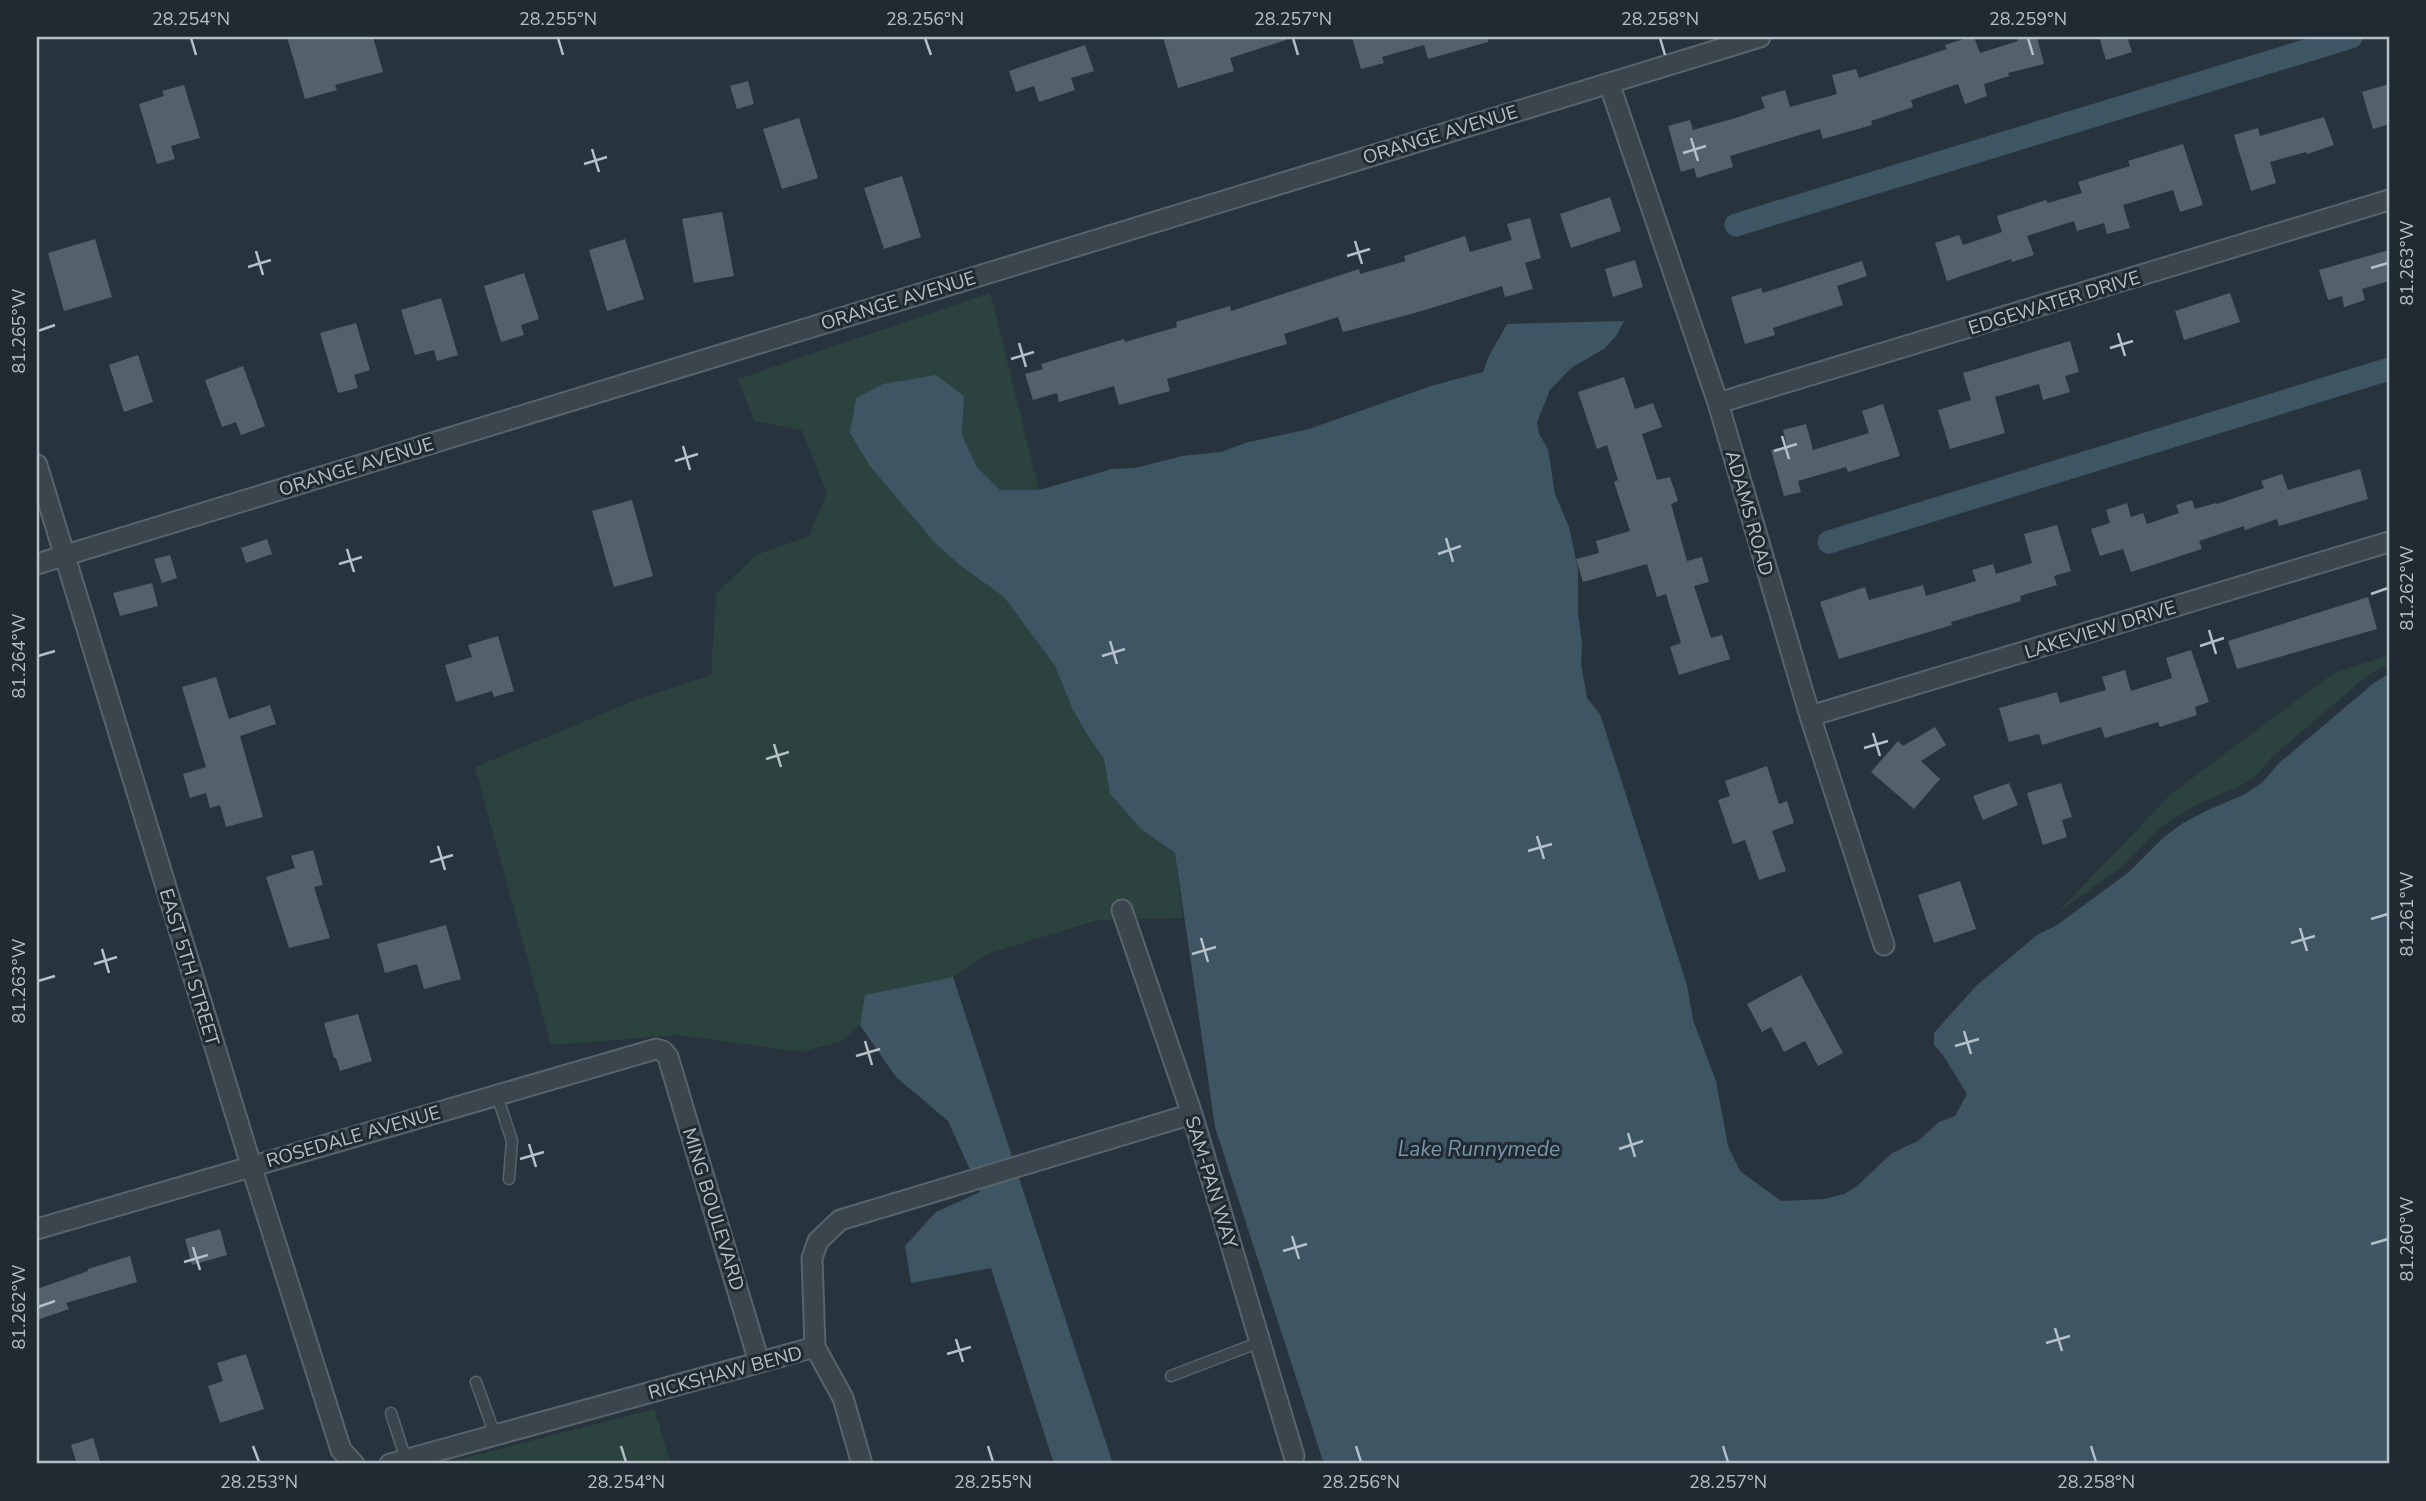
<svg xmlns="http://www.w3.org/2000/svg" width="2426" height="1501" font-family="'Nunito Sans',sans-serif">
	<rect width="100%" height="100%" fill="#27343d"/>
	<path fill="#2c423f" d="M990 293 1039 490H1000L977 467 962 435 964 396 935 543 961 566 1004 597 1055 666 1072 708 1086 733 1104 759 1110 794 1141 829 1175 853 1183 918 1098 920 990 953 953 977 866 995 860 1025 840 1042 802 1052 678 1035 551 1045 475 767 631 702 711 675 716 594 756 555 809 536 827 493 802 430 754 421 738 379Z
		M2389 655V665L2381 667 2368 675 2272 757 2255 777 2240 786 2202 802 2177 816 2156 831 2123 866 2057 913 2172 793 2334 673Z
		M654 1409 671 1464H441Z"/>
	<path fill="#3e5564" d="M1624 321 1616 336 1604 349 1571 368 1550 390 1537 422 1539 434 1548 449 1555 494 1569 527 1578 569V614L1582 643 1581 664 1587 698 1600 714 1687 985 1693 1020 1716 1081 1728 1146 1740 1171 1781 1201 1825 1199 1844 1194 1857 1186 1892 1153 1918 1141 1939 1122 1955 1116 1967 1094 1943 1055 1934 1045V1033L1976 986 2037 935 2057 925 2129 872 2164 837 2183 823 2206 811 2245 794 2262 783 2278 764 2375 682 2389 674V1464H1324L1215 1127 1175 853 1141 829 1110 794 1104 759 1086 733 1072 708 1055 666 1004 597 961 566 935 543 870 466 850 433 856 398 883 384 936 375 964 396 962 435 977 467 1000 490H1039L1112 469 1135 468 1182 456 1221 452 1245 443 1309 429 1431 386 1483 372 1489 356 1507 324Z
		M953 977 1113 1464H1054L991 1268 911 1283 905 1246 936 1212 980 1192 948 1121 896 1077 860 1025 865 995Z"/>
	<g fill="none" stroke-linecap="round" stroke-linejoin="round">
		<path stroke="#3e5564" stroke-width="23" d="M1736 225 2351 37
			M1829 542 2389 369"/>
	</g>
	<path fill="#52616a" d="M287 37H373L383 72 335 85 337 90 305 99Z
		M1163 37H1286V40L1230 58 1234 71 1178 88Z
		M1352 37H1487L1488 42 1428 59 1424 45 1382 57 1384 63 1361 69Z
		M1970 37H1974L1980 53 2018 41 2017 37H2037L2044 64 2008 73 2009 76 1984 84 1987 96 1965 104 1958 84 1911 100 1913 107 1871 121 1872 125 1823 139 1820 129 1730 156 1733 167 1697 178 1694 168 1681 172 1668 126 1690 120 1693 130 1739 117 1765 108 1761 97 1785 90 1790 107 1837 94 1832 75 1856 69 1859 78 1947 49 1945 45Z
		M2099 37H2127L2132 52 2106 60Z
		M1085 45 1094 71 1071 78 1075 90 1039 102 1034 86 1016 92 1009 71Z
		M748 81 754 104 737 109 730 86Z
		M2389 84V124L2373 129 2362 92Z
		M184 85 200 138 171 146 175 159 157 164 139 104 164 96 162 91Z
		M2324 117 2334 145 2307 154 2306 152 2270 162 2276 183 2251 191 2234 135 2258 128 2260 136Z
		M799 118 818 178 782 189 763 129Z
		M2183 144 2203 205 2180 212 2173 190 2123 205 2130 228 2107 234 2104 223 2077 231 2074 221 2027 236 2034 255 2012 262 2011 259 1947 281 1935 243 1959 235 1963 245 2002 232 1997 216 2046 200 2048 203 2082 193 2078 182 2130 166 2128 161Z
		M902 176 921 237 884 249 864 188Z
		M1610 197 1621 231 1571 248 1560 214Z
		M722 212 734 276 694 283 682 219Z
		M1530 218 1541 258 1525 263 1533 289 1505 297 1502 286 1422 311 1343 332 1338 317 1284 334 1287 344 1167 379 1170 391 1119 405 1114 386 1059 402 1057 393 1033 400 1025 374 1043 369 1041 364 1124 339 1125 342 1177 327 1176 322 1230 306 1231 311 1359 269 1360 274 1406 261 1404 256 1465 236 1470 252 1512 240 1507 224Z
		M95 239 112 297 64 311 48 253Z
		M625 239 644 299 607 311 589 250Z
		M2389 250V281L2362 289 2365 300 2344 307 2342 296 2328 300 2319 270Z
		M1635 260 1643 287 1613 297 1605 269Z
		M1862 261 1867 276 1837 286 1843 305 1773 328 1775 335 1745 344 1731 297 1761 288 1763 293Z
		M524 273 539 319 521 325 524 335 501 342 484 286Z
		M2230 293 2240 322 2184 340 2175 311Z
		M441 298 458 355 437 361 434 350 415 355 401 310Z
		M356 323 370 370 354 375 358 388 338 393 320 333Z
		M2070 341 2079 372 2065 376 2070 392 2043 400 2039 384 1995 397 2005 433 1950 449 1938 410 1971 400 1963 373Z
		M138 355 153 402 124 412 109 365Z
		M243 366 265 426 241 435 236 422 222 427 205 380Z
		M1624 377 1635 409 1653 403 1662 427 1642 434 1657 480 1670 477 1678 501 1671 504 1687 561 1702 557 1709 582 1694 586 1711 638 1722 635 1730 659 1679 675 1670 647 1681 643 1666 594 1657 597 1647 564 1583 582 1576 559 1599 553 1596 541 1630 531 1614 482 1618 480 1607 445 1597 449 1578 392Z
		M1883 404 1900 456 1848 472 1846 467 1798 481 1801 492 1784 496 1771 450 1787 446 1783 430 1806 424 1813 450 1869 433 1862 411Z
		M2360 469 2368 499 2279 526 2277 519 2245 530 2244 526 2199 541 2202 549 2131 572 2123 549 2100 556 2091 529 2110 523 2106 510 2127 503 2131 517 2143 513 2147 524 2179 513 2176 505 2192 500 2195 509 2216 503 2217 504 2264 488 2261 481 2282 474 2288 490Z
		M632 500 653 576 614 587 592 511Z
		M2057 525 2071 571 2054 576 2057 585 2020 596 2021 601 1951 622 1952 625 1839 659 1820 602 1865 587 1869 600 1923 585 1926 596 1976 581 1972 570 1993 564 1996 574 2032 563 2024 534Z
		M267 539 272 554 246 563 241 548Z
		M170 555 177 578 162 583 154 559Z
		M152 583 158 606 120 616 113 593Z
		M2368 597 2377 629 2237 669 2228 641Z
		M498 636 514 691 494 697 492 691 456 702 445 665 472 657 468 645Z
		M2191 650 2209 702 2195 707 2197 715 2160 727 2158 722 2105 738 2101 727 2042 745 2039 734 2009 742 1999 708 2057 692 2060 703 2106 690 2102 677 2125 670 2131 691 2172 678 2166 658Z
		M216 677 229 719 270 705 276 724 240 736 263 817 226 827 220 805 210 808 206 793 190 798 183 774 206 767 182 687Z
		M1935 727 1946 745 1921 761 1940 779 1914 809 1871 772 1898 741 1903 746Z
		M1767 766 1779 804 1787 801 1794 823 1772 831 1786 871 1759 880 1745 840 1733 844 1718 800 1730 796 1725 781Z
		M2009 783 2018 805 1983 820 1973 796Z
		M2061 783 2072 817 2062 820 2067 837 2043 845 2027 793Z
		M313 850 323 885 314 887 330 938 289 948 266 877 295 868 291 856Z
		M1960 881 1976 929 1934 943 1918 895Z
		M446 925 461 979 424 989 417 964 385 973 377 944Z
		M1801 975 1843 1053 1818 1066 1805 1041 1784 1052 1771 1027 1762 1032 1747 1004Z
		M358 1014 372 1061 340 1071 336 1058H334L324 1023Z
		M220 1229 227 1255 192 1265 185 1239Z
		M130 1256 137 1282 66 1303 69 1309 37 1320V1289L88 1271V1269Z
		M246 1354 264 1409 220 1423 208 1386 223 1381 217 1363Z
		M93 1438 101 1464H77L71 1445Z"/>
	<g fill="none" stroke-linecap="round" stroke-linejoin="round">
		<defs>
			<path id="lane" d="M497 1095 512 1141 509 1179
				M1171 1376 1260 1342
				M476 1382 495 1435
				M391 1413 406 1460"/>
			<path id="street" d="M1609 83 1718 403 1810 716 1884 945
				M1718 403 2389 200
				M37 465 251 1165 341 1450 354 1464
				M37 564 1760 37
				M1810 716 2389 542
				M1122 910 1192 1114 1294 1456
				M37 1229 656 1049 663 1051 668 1057 759 1362
				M815 1347 843 1398 862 1464
				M390 1464 815 1347 812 1258 818 1241 840 1220 1192 1114"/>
		</defs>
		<use href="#lane" stroke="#58636b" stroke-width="13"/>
		<use href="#street" stroke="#58636b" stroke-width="23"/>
		<use href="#lane" stroke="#3a454d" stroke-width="10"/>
		<use href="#street" stroke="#3a454d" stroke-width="19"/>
	</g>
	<path fill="none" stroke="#b6c0c8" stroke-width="2.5" d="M191 38 196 55M558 38 563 55M925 38 931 55M1293 38 1298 55M1660 38 1665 55M2028 38 2033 55M1691 138 1698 161M592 149 599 172M1683 153 1706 146M584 164 607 157M1355 241 1362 264M256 251 263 275M1347 256 1370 249M248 267 271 260M2371 268 2388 263M38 331 55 325M2118 333 2125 356M1019 343 1026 367M2110 348 2133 341M1011 359 1034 352M1782 436 1789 459M683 446 690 470M1774 451 1797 444M675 461 698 454M1446 538 1453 562M347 549 354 572M1438 554 1461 546M339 564 362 557M2371 594 2388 588M2209 630 2216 654M1110 641 1117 664M2200 646 2224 638M38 656 55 651M1102 656 1125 649M1873 733 1880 756M774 744 781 767M1864 748 1888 741M766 759 789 752M1537 836 1544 859M438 846 445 870M1528 851 1552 844M430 862 453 855M2371 919 2388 914M2300 928 2307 951M1201 938 1208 962M2291 943 2315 936M102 949 109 973M1192 954 1216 947M94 964 117 957M38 981 55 976M1964 1031 1971 1054M865 1041 872 1065M1955 1046 1979 1039M856 1056 880 1049M1628 1133 1635 1157M529 1144 536 1167M1619 1149 1643 1141M520 1159 544 1152M1292 1236 1299 1259M2371 1244 2388 1239M193 1247 200 1270M1283 1251 1307 1244M184 1262 208 1255M38 1307 55 1301M2055 1328 2062 1351M956 1339 963 1362M2046 1343 2070 1336M947 1354 971 1347M253 1446 259 1462M621 1446 626 1462M988 1446 993 1462M1356 1446 1361 1462M1723 1446 1728 1462M2091 1446 2096 1462"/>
	<g text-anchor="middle" stroke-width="6" stroke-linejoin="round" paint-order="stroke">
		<g font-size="19" fill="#b6c0c8" stroke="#1f2a32">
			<text transform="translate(1440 134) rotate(-17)" y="7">ORANGE AVENUE</text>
			<text transform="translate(898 300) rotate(-17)" y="7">ORANGE AVENUE</text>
			<text transform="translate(2054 302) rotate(-17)" y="7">EDGEWATER DRIVE</text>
			<text transform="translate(356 466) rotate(-17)" y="7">ORANGE AVENUE</text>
			<text transform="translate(1750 513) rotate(74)" y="7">ADAMS ROAD</text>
			<text transform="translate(2100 629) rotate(-17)" y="7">LAKEVIEW DRIVE</text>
			<text transform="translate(190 967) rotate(73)" y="7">EAST 5TH STREET</text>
			<text transform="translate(353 1136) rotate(-16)" y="7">ROSEDALE AVENUE</text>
			<text transform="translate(1212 1182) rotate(73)" y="7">SAM-PAN WAY</text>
			<text transform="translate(714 1209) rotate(73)" y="7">MING BOULEVARD</text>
			<text transform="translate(725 1372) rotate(-15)" y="7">RICKSHAW BEND</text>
		</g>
		<g font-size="21" font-style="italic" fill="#7a96a9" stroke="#1f2a32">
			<text x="1479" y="1156">Lake Runnymede</text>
		</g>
	</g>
	<rect width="2426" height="1501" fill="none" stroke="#1f2a32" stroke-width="77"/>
	<rect x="38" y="38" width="2350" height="1424" fill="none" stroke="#b6c0c8" stroke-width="2.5"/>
	<g font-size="18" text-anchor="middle" fill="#b6c0c8">
		<text x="191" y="25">28.254°N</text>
		<text x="558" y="25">28.255°N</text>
		<text x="925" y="25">28.256°N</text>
		<text x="1293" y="25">28.257°N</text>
		<text x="1660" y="25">28.258°N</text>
		<text x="2028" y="25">28.259°N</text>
		<text transform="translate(2407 263) rotate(-90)" y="6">81.263°W</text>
		<text transform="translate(19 331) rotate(-90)" y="6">81.265°W</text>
		<text transform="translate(2407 588) rotate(-90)" y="6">81.262°W</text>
		<text transform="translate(19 656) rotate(-90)" y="6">81.264°W</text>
		<text transform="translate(2407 914) rotate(-90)" y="6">81.261°W</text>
		<text transform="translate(19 981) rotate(-90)" y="6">81.263°W</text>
		<text transform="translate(2407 1239) rotate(-90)" y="6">81.260°W</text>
		<text transform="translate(19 1307) rotate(-90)" y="6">81.262°W</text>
		<text x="259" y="1488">28.253°N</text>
		<text x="626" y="1488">28.254°N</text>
		<text x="993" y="1488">28.255°N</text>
		<text x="1361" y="1488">28.256°N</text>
		<text x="1728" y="1488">28.257°N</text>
		<text x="2096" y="1488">28.258°N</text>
	</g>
</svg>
